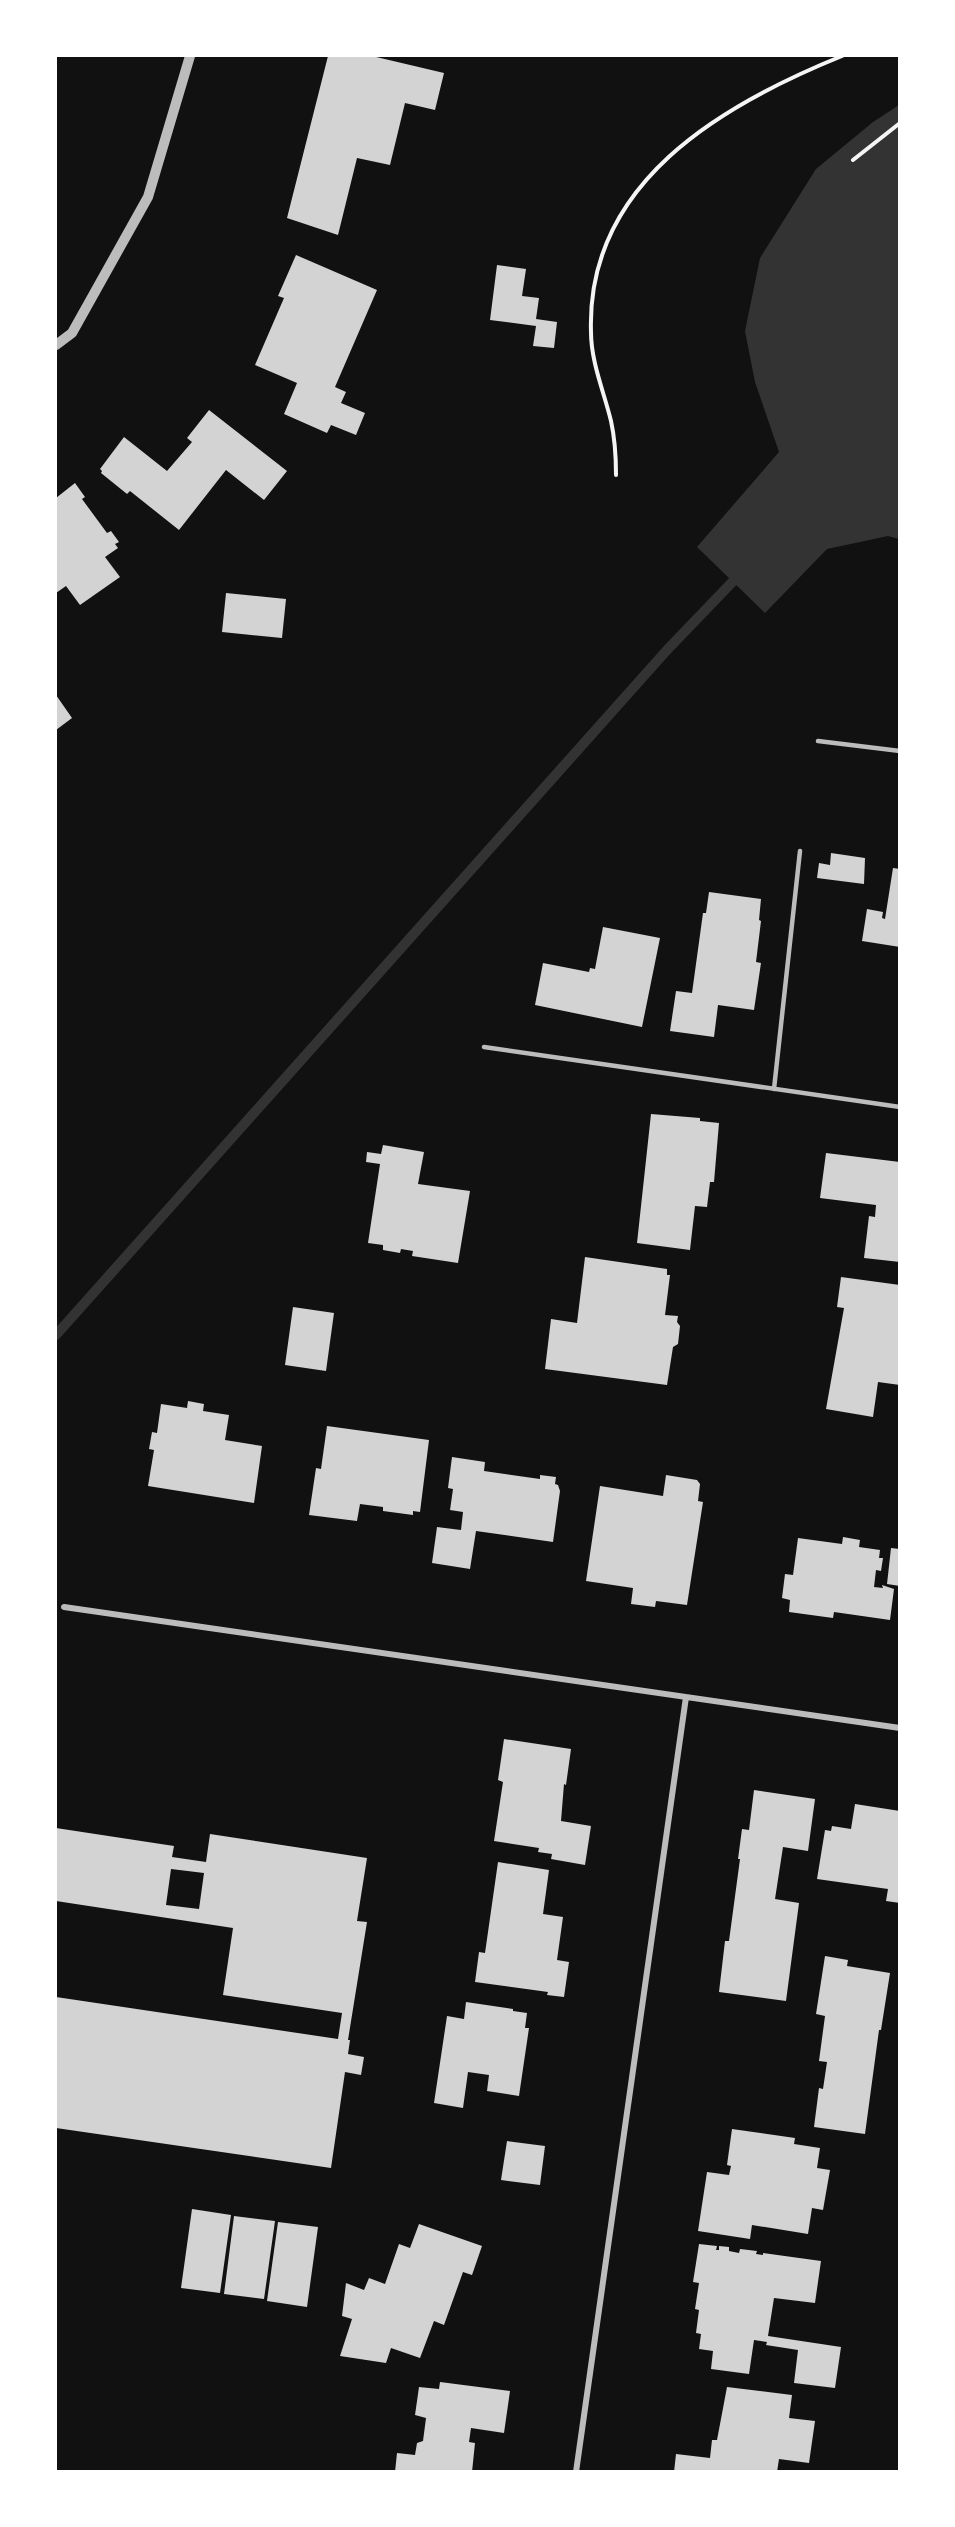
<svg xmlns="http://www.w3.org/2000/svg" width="955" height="2527" font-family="'Varela Round',sans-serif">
	<rect width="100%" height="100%" fill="#111"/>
	<path fill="#333" d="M899 105V539L888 536 827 549 765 613 697 547 779 452 755 382 745 331 760 258 816 169 873 122Z"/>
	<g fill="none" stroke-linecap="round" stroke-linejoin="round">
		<path stroke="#333" stroke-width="10" d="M56 1335 667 650 741 573"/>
	</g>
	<path fill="#d3d3d3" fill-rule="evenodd" d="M328 56H372L444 73 435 110 405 103 390 165 357 158 338 235 287 218Z
		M296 255 377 290 335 387 346 392 341 403 365 413 356 435 331 425 327 433 284 414 297 383 255 365 284 298 278 296Z
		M497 265 526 269 522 296 539 298 536 319 557 322 554 348 533 346 536 326 490 320Z
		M209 410 287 471 264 500 226 470 179 530 130 491 127 494 101 473 102 471 100 469 124 437 167 471 192 442 187 438Z
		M75 483 85 497 82 499 107 533 111 531 119 542 115 544 118 548 105 557 120 577 80 605 66 586 56 593V498Z
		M226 593 286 599 282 638 222 632Z
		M56 695 72 718 56 730Z
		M831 853 865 858 864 884 817 878 819 863 830 865Z
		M893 868 900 869V947L862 941 867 909 883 912 882 918 885 919Z
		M709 892 761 899 759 920 761 921 756 962 761 963 754 1010 718 1005 714 1037 670 1031 676 991 692 993 703 913H706Z
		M603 927 660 938 642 1027 535 1005 543 963 589 972 590 968 595 969Z
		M651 1114 700 1118V1121L719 1123 714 1182H710L707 1207 695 1206 690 1250 637 1243Z
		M383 1145 424 1152 418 1184 470 1191 458 1263 412 1256 413 1251 401 1249 400 1253 383 1250V1245L368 1243 380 1164 366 1162 367 1152 381 1154Z
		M826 1153 900 1162V1262L864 1258 869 1216 875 1217 876 1205 820 1198Z
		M585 1257 667 1269V1275H670L665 1315 678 1316 677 1322 680 1326 678 1344 673 1347 667 1385 545 1369 551 1319 577 1323Z
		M841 1277 900 1285V1385L878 1382 873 1417 826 1409 844 1308 837 1307Z
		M293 1307 334 1313 326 1371 285 1365Z
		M188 1401 204 1404 203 1411 229 1415 225 1440 262 1446 254 1503 148 1486 154 1450 149 1449 152 1432 157 1433 161 1404 187 1408Z
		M327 1426 429 1440 420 1512 413 1511V1515L383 1511V1507L360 1504 357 1521 309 1515 316 1468 321 1469Z
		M452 1457 485 1462 484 1471 540 1479V1475L556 1477 555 1484 558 1485 560 1491 553 1542 476 1531 470 1569 432 1563 437 1527 461 1530 463 1512 450 1510 453 1489 448 1488Z
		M666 1475 697 1480 700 1484 698 1501 703 1502 687 1605 656 1601 655 1607 631 1604 633 1588 586 1581 600 1486 663 1496Z
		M843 1537 860 1540 859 1547 880 1550 879 1558H883L881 1571 876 1570 874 1587 883 1588 882 1585 894 1589 890 1620 834 1612 833 1618 789 1612 790 1600 782 1598 785 1574 793 1575 798 1538 842 1544Z
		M891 1548 900 1549V1586L887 1584Z
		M504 1739 571 1749 566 1785 564 1784 561 1821 591 1826 585 1865 551 1859 552 1854 538 1852 539 1848 494 1841 503 1782 498 1780Z
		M754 1790 815 1799 808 1851 783 1847 775 1899 799 1903 786 2001 719 1992 725 1941H729L740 1859H738L742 1829 749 1830Z
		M855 1804 900 1811V1903L886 1901 888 1889 817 1879 825 1830 831 1831 832 1826 851 1829Z
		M56 1828 174 1846 172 1857 206 1862 210 1834 367 1858 357 1921 367 1922 348 2040H350L348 2054 364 2057 361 2075 345 2072 331 2168 56 2128V1997L338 2039 342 2013 223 1995 233 1928 56 1901ZM171 1869 204 1873 199 1909 166 1905Z
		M498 1862 549 1870 543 1914 563 1917 557 1960 569 1962 564 1997 547 1995 548 1992 475 1982 479 1952 485 1953Z
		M825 1956 848 1960 847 1966 890 1973 881 2030H879L865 2134 814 2127 819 2088 823 2089 827 2062 819 2061 825 2016 816 2014Z
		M466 2002 513 2009V2011L527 2013 525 2028H529L519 2096 487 2091 489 2075 468 2072 463 2108 434 2103 447 2016 464 2019Z
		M732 2129 795 2138 794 2144 820 2148 817 2168 830 2170 823 2210 812 2208 808 2234 752 2225 750 2239 698 2231 707 2172 729 2175 731 2166 727 2165Z
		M507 2141 545 2146 540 2185 501 2180Z
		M192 2209 231 2215 220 2293 181 2288Z
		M234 2216 275 2221 264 2299 224 2294Z
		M278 2222 318 2227 307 2307 267 2301Z
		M419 2224 482 2246 472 2275 463 2272 444 2325 434 2321 420 2358 391 2348 386 2363 340 2356 352 2319 342 2316 346 2283 364 2290 369 2278 385 2284 399 2244 410 2248Z
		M699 2244 717 2246 716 2250H719V2246L729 2247V2251L739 2253 740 2249 757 2251 756 2254 763 2255V2253L821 2261 815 2303 774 2298 768 2336 841 2347 835 2388 794 2383 798 2350 766 2345 767 2342 754 2340 749 2374 711 2369 713 2351 699 2349 701 2334 696 2333 699 2310 695 2309 699 2283 693 2282Z
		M440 2382 510 2391 504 2433 471 2428 469 2442 475 2443 472 2472H395L397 2453 415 2455 417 2443 423 2441 426 2418 415 2415 419 2387 439 2389Z
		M727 2387 792 2395 789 2418 815 2421 809 2463 779 2459 777 2472H674L676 2454 710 2458 712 2440H717Z"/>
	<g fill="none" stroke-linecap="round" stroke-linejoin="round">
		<path stroke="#f5f5f5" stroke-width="4" d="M853 160 900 123
			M616 475C616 456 615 439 611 421 604 392 591 362 591 332 586 183 721 105 842 56"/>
		<path stroke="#bcbcbc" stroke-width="4.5" d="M818 741 900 751
			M484 1047 900 1107
			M774 1089 800 851"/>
		<path stroke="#bcbcbc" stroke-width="6" d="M64 1607 900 1728
			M576 2472 686 1697"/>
		<path stroke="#bcbcbc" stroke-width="10" d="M56 345 72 333 148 197 190 56"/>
	</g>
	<rect width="955" height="2527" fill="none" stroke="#ffffff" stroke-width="114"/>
</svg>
